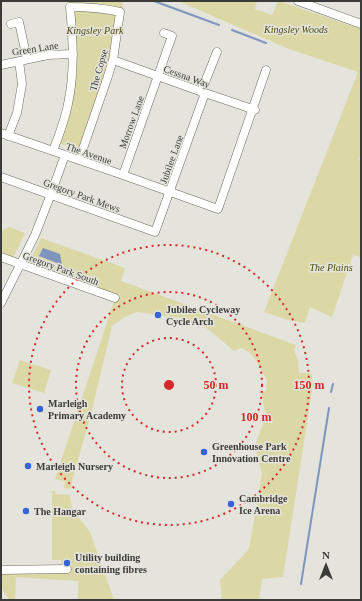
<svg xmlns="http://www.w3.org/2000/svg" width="362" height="601" font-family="Georgia,serif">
	<rect width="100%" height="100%" fill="#e4e4dd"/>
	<path fill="#dbd8a5" d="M67 1H123L122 10 87 4H67Z
		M178 1H257L255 9 272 15 278 1H279L361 29V158L358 160 361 161V257L353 255 332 317 310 307 305 323 288 320 264 312 358 72 289 49Z
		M76 10 111 13 115 15 116 19C114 30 113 41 111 52 103 86 90 118 79 150L59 143 70 113 73 96 74 13Z
		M9 227 25 233 13 258 1 254V231Z
		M41 238 125 268 121 281 296 345 294 350 298 360 299 373H311L313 384 283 577 262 579 259 600H222L220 580 249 549 262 474 255 446 266 415 261 392 266 391 267 380 255 359 250 353 242 348 238 349 234 351 208 329 185 319 137 312 123 318 112 326 91 414 72 481 71 489 64 488 65 481 55 479 116 295 29 263Z
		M20 360 51 370 44 393 12 383Z
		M52 491H55V494L70 495 72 509 90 532 114 600H78V581L16 577 15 600H9L1 588V573L61 567V560H52Z"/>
	<path fill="#7f94bf" d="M43 248 60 254 62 265 39 256Z"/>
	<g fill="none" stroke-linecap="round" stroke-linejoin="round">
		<path stroke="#7f94bf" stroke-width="2" d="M154 1 219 25
			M232 30 266 43
			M331 392 333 384
			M301 584 329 408"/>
		<defs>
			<path id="minor" d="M298 1 361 24
				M11 24 19 22 27 59
				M113 60 205 93 255 110
				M1 65 48 55 73 54
				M201 92 217 52
				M1 133 123 175 218 209 266 70
				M8 136 17 113 22 84 19 61
				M53 151C59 135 65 120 68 104 75 72 73 39 70 7 87 7 103 8 120 12L113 60 107 79 79 160
				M123 175 172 36 164 33
				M1 177 155 232 205 93
				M1 257 115 298
				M1 303 35 235 51 194 65 155
				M1 570 67 569"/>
		</defs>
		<use href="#minor" stroke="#6c6c66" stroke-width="9"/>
		<use href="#minor" stroke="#fff" stroke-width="8"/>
	</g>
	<g fill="none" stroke="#d62828" stroke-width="2" stroke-dasharray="2 4">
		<circle cx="169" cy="385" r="47"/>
		<circle cx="169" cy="385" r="93"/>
		<circle cx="169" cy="385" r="140"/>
	</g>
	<g fill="#3664d4" stroke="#e4e4dd" stroke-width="1.5">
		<circle cx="158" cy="315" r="4"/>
		<circle cx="40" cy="409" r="4"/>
		<circle cx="204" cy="452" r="4"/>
		<circle cx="28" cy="466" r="4"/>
		<circle cx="231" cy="504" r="4"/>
		<circle cx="26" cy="511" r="4"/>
		<circle cx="67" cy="563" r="4"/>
	</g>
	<g text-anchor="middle" stroke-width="3" stroke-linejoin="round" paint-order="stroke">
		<g font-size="10" font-style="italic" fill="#4e4a0b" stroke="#e4e4dd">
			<text x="296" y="33">Kingsley Woods</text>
			<text x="95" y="34">Kingsley Park</text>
			<text x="331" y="271">The Plains</text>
		</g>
		<g font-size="10" fill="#3b3b38" stroke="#e4e4dd">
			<text transform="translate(35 48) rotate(-9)" y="4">Green Lane</text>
			<text transform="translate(98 70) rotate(-74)" y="4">The Copse</text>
			<text transform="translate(187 76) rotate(20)" y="4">Cessna Way</text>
			<text transform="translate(131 122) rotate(-70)" y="4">Morrow Lane</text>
			<text transform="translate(89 153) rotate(19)" y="4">The Avenue</text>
			<text transform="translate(171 159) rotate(-70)" y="4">Jubilee Lane</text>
			<text transform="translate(82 195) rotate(20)" y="4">Gregory Park Mews</text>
			<text transform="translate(61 268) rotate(20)" y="4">Gregory Park South</text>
		</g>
		<g font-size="10" font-weight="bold" fill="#3b3b38" stroke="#e4e4dd" text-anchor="start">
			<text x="166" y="313">Jubilee Cycleway<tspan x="166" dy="12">Cycle Arch</tspan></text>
			<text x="48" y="407">Marleigh<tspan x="48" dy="12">Primary Academy</tspan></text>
			<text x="212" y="450">Greenhouse Park<tspan x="212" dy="12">Innovation Centre</tspan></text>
			<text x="36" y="470">Marleigh Nursery</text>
			<text x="239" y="502">Cambridge<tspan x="239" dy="12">Ice Arena</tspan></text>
			<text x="34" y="515">The Hangar</text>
			<text x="75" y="561">Utility building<tspan x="75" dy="12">containing fibres</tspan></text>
		</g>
	</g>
	<circle cx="169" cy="385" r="6" fill="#d62828" stroke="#e4e4dd" stroke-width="2"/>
	<g font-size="12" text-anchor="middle" font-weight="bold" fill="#d62828" stroke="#e4e4dd" stroke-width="3" stroke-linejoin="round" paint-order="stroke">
		<text x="216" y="389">50 m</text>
		<text x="309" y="389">150 m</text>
		<text x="256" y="421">100 m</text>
	</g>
	<rect width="362" height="601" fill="none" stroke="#3b3b38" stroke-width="4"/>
	<g transform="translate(326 565)" stroke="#e4e4dd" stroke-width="3" paint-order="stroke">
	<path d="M0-3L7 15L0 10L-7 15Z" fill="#3b3b38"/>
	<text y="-6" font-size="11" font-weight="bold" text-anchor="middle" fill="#3b3b38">N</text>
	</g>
</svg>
